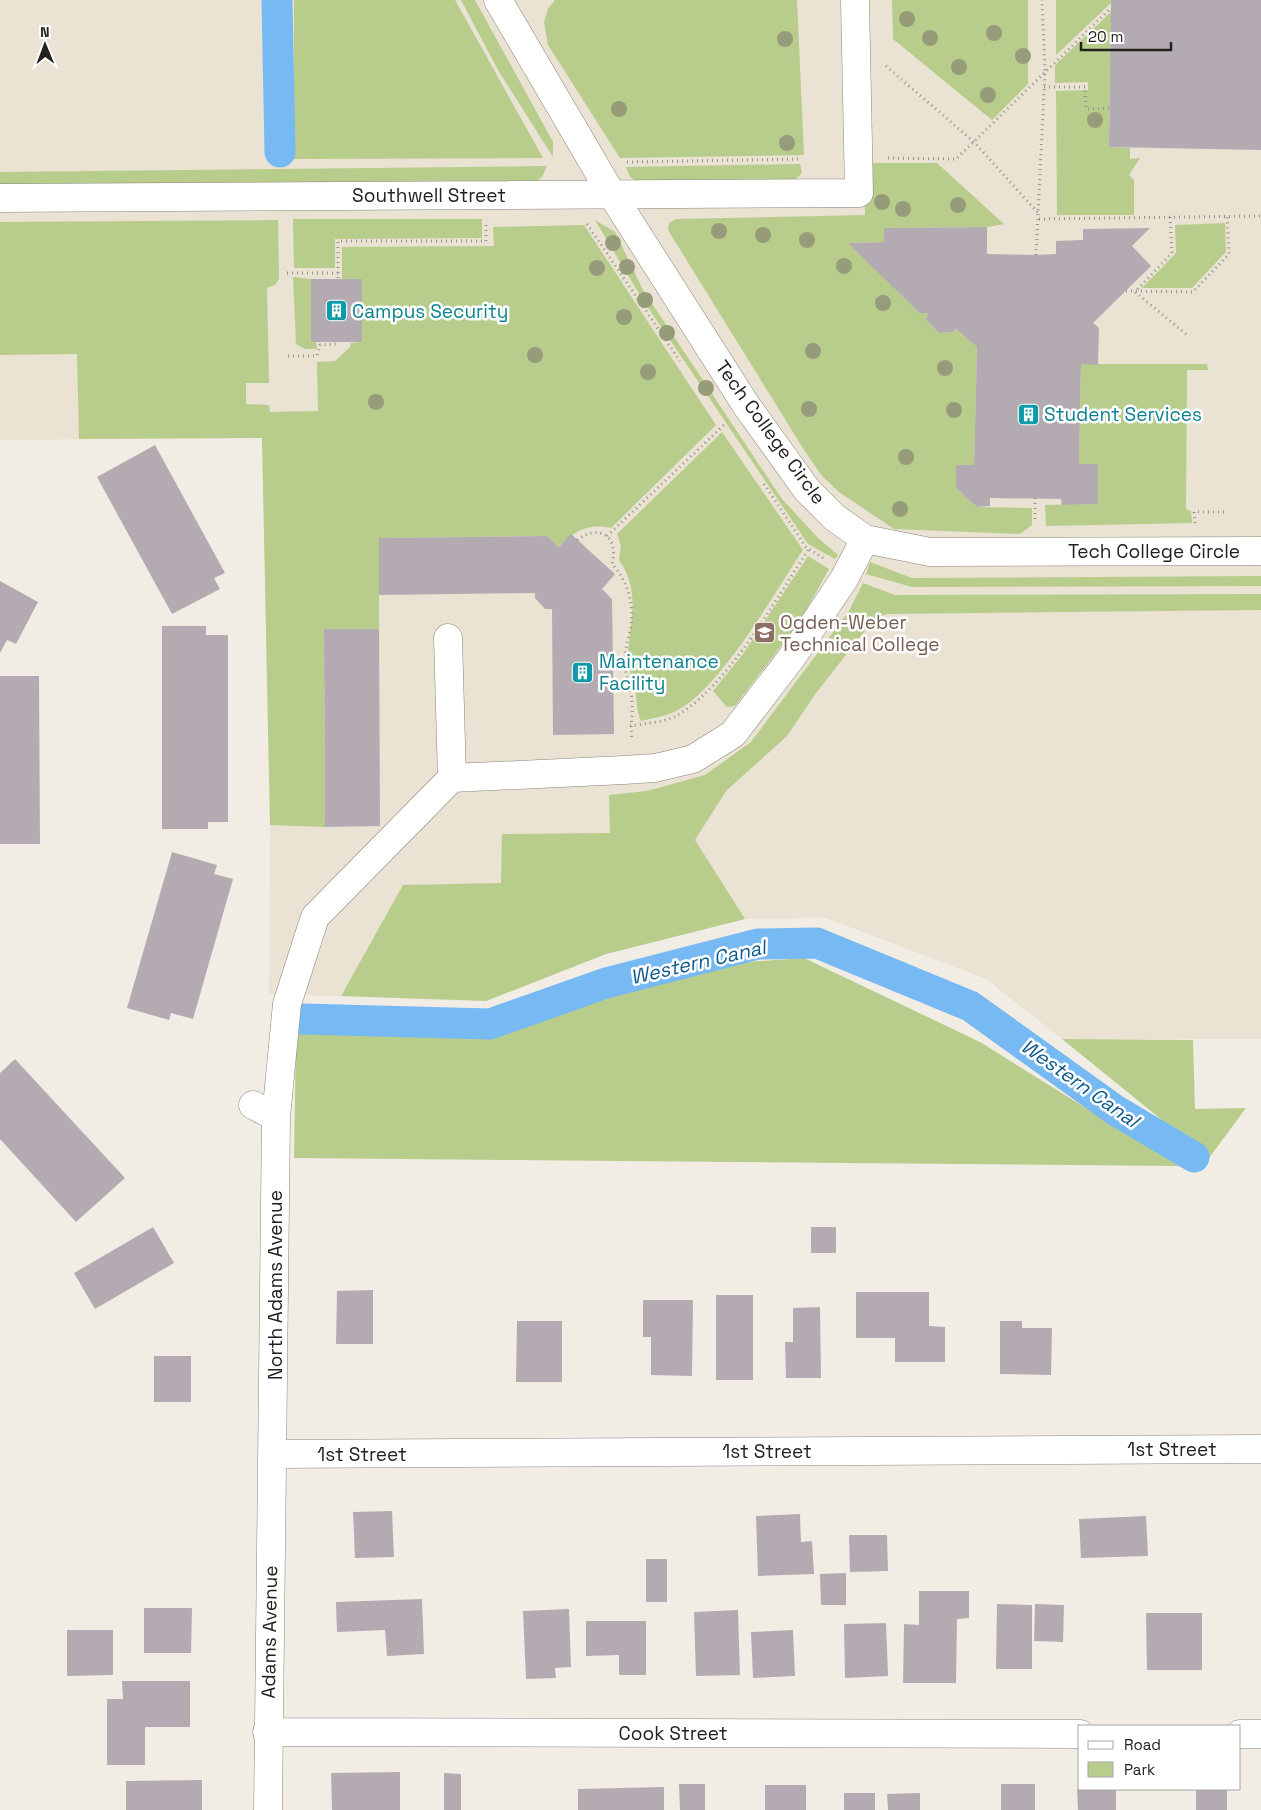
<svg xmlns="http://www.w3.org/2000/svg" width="1261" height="1810" font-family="'Space Grotesk',sans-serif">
	<rect width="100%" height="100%" fill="#f2ede4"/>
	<path fill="#eae2d2" d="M0 0H1261V1039H1062L986 979 826 918 745 919 606 954 486 1001 269 994 270 825 262 438 0 440Z"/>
	<path fill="#b8cc8c" d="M294 0H455L543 158 294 159Z
		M461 0H475L553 142V157L498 70Z
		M555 0H797L804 155 620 158 548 45 544 22 548 9Z
		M892 0H1028V84L992 120 893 39Z
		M1056 0H1111V3L1056 55Z
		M1111 12 1109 147 1130 148V159L1140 158 1129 175 1134 180V215H1057L1056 91 1088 90V82L1055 83V65Z
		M864 163H937L1004 224 987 227 884 228V242L848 243 919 313H928L926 320 939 333 951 332 956 329 977 347 974 465H957L956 488 977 507 1032 508V525L1020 534 894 529 839 492 822 476 804 450 668 230 669 223 676 219 865 215Z
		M800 164 802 173 791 184 643 185 630 177 626 167Z
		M547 166 542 177 530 186 0 191V172Z
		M293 219H482V238L335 239V268H294Z
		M278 220 279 279 275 285 267 288 269 383H246V404L269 405 270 412 318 411 317 362 335 361 350 347 351 343 362 342V279H342V247L494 246 493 227 584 225 716 425 611 528C589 523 573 531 559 547L547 536 379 538V629H324L325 827 270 825 262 438 79 439 77 354 0 355V222Z
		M595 220 615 232 643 290 782 499 818 538 838 555 835 559 808 544 641 297Z
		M1225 223 1226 252 1192 288H1142L1176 253 1175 225Z
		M293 277 311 279V342H316L317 349H305L296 344Z
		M1081 364H1207L1208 370H1187L1186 509 1191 511 1192 523 1046 526 1045 505 1098 504V464H1079Z
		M722 432 803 550C775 592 721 687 678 710 668 716 653 718 641 721 636 710 637 700 635 688 632 676 627 666 628 654 630 621 641 591 619 560L621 546 617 534Z
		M808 556 829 569 800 621 735 706 727 707 713 691 743 654Z
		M870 562 912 578 1261 576V586L912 587 866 574Z
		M863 583 895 595 1261 594V610L887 614 875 618 816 693 787 736 726 791 695 840 745 919 606 954 486 1001 341 996 403 885 501 883 502 834 610 833 609 795 647 791 705 775 751 742 849 611Z
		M804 958 980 1042 1179 1166 294 1158 296 1034 486 1033 605 995 717 964Z
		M1062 1039 1193 1040 1195 1109 1246 1108 1209 1158Z"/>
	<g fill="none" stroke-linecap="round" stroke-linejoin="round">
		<path stroke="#77b9f2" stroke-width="31" d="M277 0 280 152
			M302 1019 490 1024 606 983 758 944 817 943 970 1006 1115 1110 1194 1157"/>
	</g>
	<path fill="#b4abb2" d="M1111 0H1261V150L1109 147Z
		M987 227V254L1036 255 1056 254V241L1083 240V229L1150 228 1132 246 1151 266 1093 323 1099 328 1098 365 1081 364 1079 464H1098V504L1062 505 1061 499 990 498V506L977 507 956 488V465H974L977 347 956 329 952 332 939 333 926 320 928 313H919L848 243 884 242V228Z
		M311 279H362V342H311Z
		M155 445 225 573 214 578 220 589 172 614 97 477Z
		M571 534 615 574 602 589 612 599 614 734 553 735 552 609H545L535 598V593L379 595V538L547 536 559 547Z
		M0 581 38 602 16 644 7 640 0 653Z
		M162 626H206V635H228V822H208V829H162Z
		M324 629H379L380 826 325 827Z
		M0 676H39L40 844H0Z
		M172 852 217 865 214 874 233 879 193 1019 171 1013 169 1020 127 1008Z
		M15 1059 125 1178 76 1222 0 1139V1073Z
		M153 1227 174 1263 95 1309 74 1273Z
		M811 1227H836V1253H811Z
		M373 1290V1344H336L337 1291Z
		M856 1292H929V1326L945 1327V1362H895V1338H856Z
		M716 1295H753V1380H716Z
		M643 1300H693L692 1376 651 1375V1337H643Z
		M820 1307 821 1378H786L785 1342H793V1308Z
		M517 1321H562V1382H516Z
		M1000 1321H1022V1328H1052L1051 1375 1000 1374Z
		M154 1356H191V1402H154Z
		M392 1511 394 1557 355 1558 353 1512Z
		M800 1514 801 1542 812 1541 814 1574 758 1576 756 1516Z
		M1146 1516 1148 1556 1081 1558 1079 1519Z
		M849 1535H887L888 1571 850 1572Z
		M646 1559H667V1602H646Z
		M846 1573V1605H821L820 1574Z
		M919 1591H969V1618L957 1619 956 1683H903L904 1624 919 1625Z
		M422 1599 424 1654 387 1656 385 1630 337 1632 336 1602Z
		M997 1604 1032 1605V1669H996Z
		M1035 1604 1064 1605 1063 1642 1034 1641Z
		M144 1608H192L191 1653H144Z
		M569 1609 571 1667 555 1668 556 1678 526 1679 523 1611Z
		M738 1610 740 1675 696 1676 694 1612Z
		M1146 1613H1202V1670H1147Z
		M586 1621H646V1675H619V1655L586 1656Z
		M886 1623 888 1676 845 1678 844 1624Z
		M67 1630H113V1675L67 1676Z
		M793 1630 795 1676 753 1678 751 1632Z
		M122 1681H190V1727H145V1765H107V1699H123Z
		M400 1772V1810H332L331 1773Z
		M444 1773 461 1774V1810H444Z
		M202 1780V1810H126V1781Z
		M679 1784H705V1810H680Z
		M1001 1784H1035V1810H1001Z
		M765 1785H806V1810H765Z
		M664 1787V1810H578V1789Z
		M1077 1789H1116V1810H1078Z
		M1196 1789H1227V1810H1196Z
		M844 1793H875V1810H844Z
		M920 1793V1810H888L887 1794Z"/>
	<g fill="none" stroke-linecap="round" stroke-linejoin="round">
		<defs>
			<path id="minor" d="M498 0 611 193 746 405 807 490 834 517 865 539 930 552 1261 551
				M0 198 859 193 855 0
				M448 638 452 778 624 770 655 768 693 759 733 734 792 657 844 579 865 539
				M253 1105 276 1117
				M273 1454 1261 1449
				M267 1732 1080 1734
				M1240 1734H1261
				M268 1810 276 1117 287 1004 315 917 452 778"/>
		</defs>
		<use href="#minor" stroke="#89857c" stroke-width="29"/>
		<path stroke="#96928c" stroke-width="3" stroke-dasharray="1 4" stroke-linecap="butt" d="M886 66 974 142 1039 214
			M1044 87H1085L1086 109 1110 108
			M888 158 956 159 1111 8
			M627 162 802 159
			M1170 217 1172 253 1135 292 1186 334
			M1039 219 1261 216
			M587 224 680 361
			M1036 255 1045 72 1042 0
			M287 273H338
			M338 278V241H486V225
			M1126 291 1193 292 1229 254 1227 216
			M288 356H317L320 345 337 344 338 342
			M764 484 806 547 823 558
			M1035 498V523
			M1195 523 1194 512H1225
			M607 536 724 425
			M577 540C600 523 619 537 612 564 627 580 634 603 631 625 629 638 624 650 625 664 625 677 632 689 632 702 633 715 630 727 632 740
			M630 726C643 723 662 723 674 717 727 689 776 598 809 549"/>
		<use href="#minor" stroke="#fff" stroke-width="28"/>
	</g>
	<g fill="#969c79">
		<circle cx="907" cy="19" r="8"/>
		<circle cx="994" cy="33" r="8"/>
		<circle cx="930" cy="38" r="8"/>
		<circle cx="785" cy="39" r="8"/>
		<circle cx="1023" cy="56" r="8"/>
		<circle cx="959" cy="67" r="8"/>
		<circle cx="988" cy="95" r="8"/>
		<circle cx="619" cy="109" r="8"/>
		<circle cx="1095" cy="120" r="8"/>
		<circle cx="787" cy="143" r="8"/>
		<circle cx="882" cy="202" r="8"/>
		<circle cx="958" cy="205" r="8"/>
		<circle cx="903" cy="209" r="8"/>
		<circle cx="719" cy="231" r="8"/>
		<circle cx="763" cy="235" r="8"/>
		<circle cx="807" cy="240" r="8"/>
		<circle cx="613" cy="243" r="8"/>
		<circle cx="844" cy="266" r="8"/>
		<circle cx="627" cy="267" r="8"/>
		<circle cx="597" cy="268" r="8"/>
		<circle cx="645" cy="300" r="8"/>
		<circle cx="883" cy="303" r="8"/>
		<circle cx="624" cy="317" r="8"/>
		<circle cx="667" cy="333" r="8"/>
		<circle cx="813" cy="351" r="8"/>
		<circle cx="535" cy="355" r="8"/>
		<circle cx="945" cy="368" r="8"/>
		<circle cx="648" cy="372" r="8"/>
		<circle cx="706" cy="388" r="8"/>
		<circle cx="376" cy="402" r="8"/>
		<circle cx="809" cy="409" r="8"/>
		<circle cx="954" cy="410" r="8"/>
		<circle cx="906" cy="457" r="8"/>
		<circle cx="900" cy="509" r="8"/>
	</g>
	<defs>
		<symbol id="building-square" viewBox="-11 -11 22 22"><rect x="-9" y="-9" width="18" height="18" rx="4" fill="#0f9aa8" stroke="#fff"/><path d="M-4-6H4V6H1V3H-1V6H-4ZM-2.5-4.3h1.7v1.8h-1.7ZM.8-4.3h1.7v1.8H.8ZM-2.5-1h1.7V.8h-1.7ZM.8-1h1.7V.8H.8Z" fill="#fff"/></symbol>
		<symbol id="university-square" viewBox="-11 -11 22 22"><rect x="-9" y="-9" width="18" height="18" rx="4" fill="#8d6e63" stroke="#fff"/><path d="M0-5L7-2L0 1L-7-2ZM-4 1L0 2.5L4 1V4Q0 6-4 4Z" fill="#fff"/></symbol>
	</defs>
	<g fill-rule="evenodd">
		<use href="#building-square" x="324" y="298" width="25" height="25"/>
		<use href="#building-square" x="1016" y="402" width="25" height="25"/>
		<use href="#university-square" x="752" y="620" width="25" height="25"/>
		<use href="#building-square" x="570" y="660" width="25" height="25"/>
	</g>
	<g text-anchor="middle" stroke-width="5" stroke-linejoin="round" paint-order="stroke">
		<g font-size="19" fill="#23211e" stroke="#fff">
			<text x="429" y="202">Southwell Street</text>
			<text transform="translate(771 432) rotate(54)" y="7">Tech College Circle</text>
			<text x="1154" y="558">Tech College Circle</text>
			<text transform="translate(275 1285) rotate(-90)" y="7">North Adams Avenue</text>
			<text x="1172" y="1456">1st Street</text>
			<text x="767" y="1458">1st Street</text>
			<text x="362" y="1461">1st Street</text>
			<text transform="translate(269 1632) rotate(-89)" y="7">Adams Avenue</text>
			<text x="673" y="1740">Cook Street</text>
		</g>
		<g font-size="19" fill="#0d838f" stroke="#fff" text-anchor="start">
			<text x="352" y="318">Campus Security</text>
			<text x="1044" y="421">Student Services</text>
			<text x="599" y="668">Maintenance<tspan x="599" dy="22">Facility</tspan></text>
		</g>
		<g font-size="19" fill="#785e54" stroke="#fff" text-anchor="start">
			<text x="780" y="629">Ogden-Weber<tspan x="780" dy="22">Technical College</tspan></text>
		</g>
		<g font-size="20" font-style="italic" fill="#0d5a8e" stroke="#fff">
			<text transform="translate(698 962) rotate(-13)" y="7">Western Canal</text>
			<text transform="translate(1080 1083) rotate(35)" y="7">Western Canal</text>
		</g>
	</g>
	<rect x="1078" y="1725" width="162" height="65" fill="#ffffff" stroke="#a7a6a5"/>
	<rect x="1088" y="1741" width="25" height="8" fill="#ffffff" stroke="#a7a6a5"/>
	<text x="1124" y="1750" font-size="15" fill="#23211e">Road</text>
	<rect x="1088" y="1762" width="25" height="15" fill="#b8cc8c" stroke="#a7a6a5"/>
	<text x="1124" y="1775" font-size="15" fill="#23211e">Park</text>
	<g transform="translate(45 45) rotate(359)" stroke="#ffffff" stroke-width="4" paint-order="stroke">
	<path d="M0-4L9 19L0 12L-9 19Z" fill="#23211e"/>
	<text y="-8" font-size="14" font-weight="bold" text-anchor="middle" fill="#23211e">N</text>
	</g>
	<path d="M1081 42v8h90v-8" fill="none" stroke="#23211e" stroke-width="2.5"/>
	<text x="1088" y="42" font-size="15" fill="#23211e" stroke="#ffffff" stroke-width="4" paint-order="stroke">20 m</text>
</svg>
